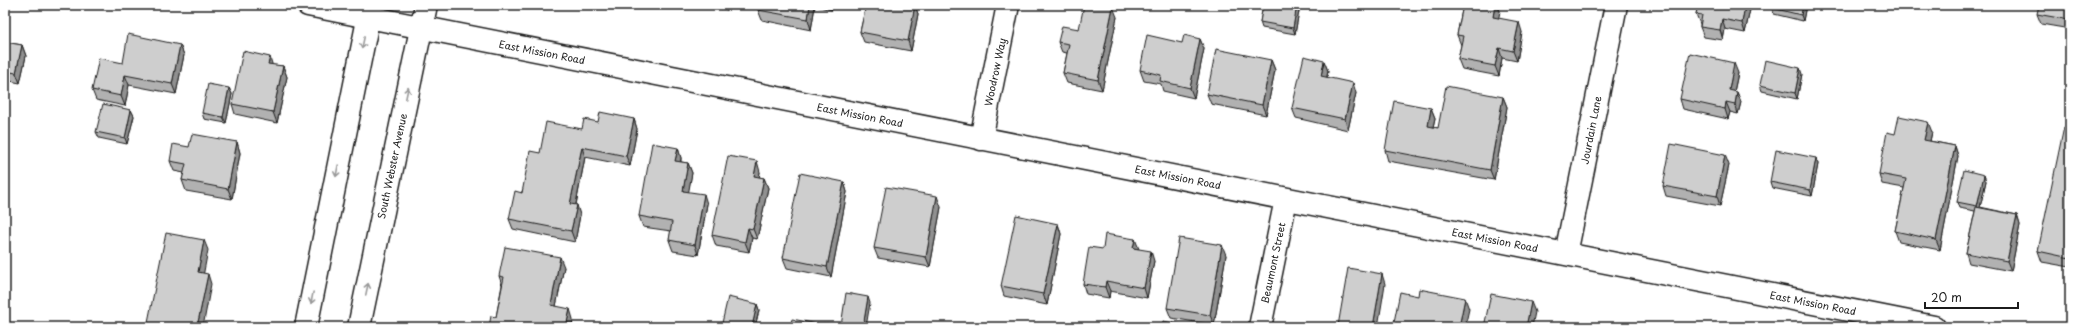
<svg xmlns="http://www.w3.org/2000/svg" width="2075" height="332" font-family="'Playpen Sans',sans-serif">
	<rect width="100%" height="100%" fill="#fff"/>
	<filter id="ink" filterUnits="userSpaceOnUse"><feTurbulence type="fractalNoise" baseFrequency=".025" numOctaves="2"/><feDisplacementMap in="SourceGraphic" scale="8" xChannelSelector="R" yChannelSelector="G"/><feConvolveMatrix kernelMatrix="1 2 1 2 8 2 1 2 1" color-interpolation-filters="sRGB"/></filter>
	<g filter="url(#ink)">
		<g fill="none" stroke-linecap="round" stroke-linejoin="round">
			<defs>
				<path id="street" d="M308 5 1934 327
					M981 139 1008 5
					M1566 254 1616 5
					M1260 327 1286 199"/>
				<path id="secondary" d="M306 327 371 5
					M359 327 426 5"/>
			</defs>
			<use href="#street" stroke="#1c1c1c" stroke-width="25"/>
			<use href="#secondary" stroke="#1c1c1c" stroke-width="25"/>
			<use href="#street" stroke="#fff" stroke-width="22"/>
			<use href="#secondary" stroke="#fff" stroke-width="22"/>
		</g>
		<path fill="#b1b1b1" stroke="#1c1c1c" d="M702 5H728L727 10Z
			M759 5H832V10L815 6 811 30 762 20 758 10Z
			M866 5H915L918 14 911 51 864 42 860 32Z
			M1263 5H1300L1295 34 1262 28 1260 22Z
			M1463 5H1497L1500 11 1498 18 1522 32 1517 61 1502 58 1499 76 1462 69 1458 59 1461 45 1457 35Z
			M1698 5H1751L1745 33 1725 29 1723 40 1704 37 1700 27V24L1696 14Z
			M1806 5 1803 21 1774 14 1772 8Z
			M2070 5V29L2041 24 2037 14Z
			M1117 17 1102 90 1067 83 1063 73 1067 53 1062 52 1058 42 1079 29Z
			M1200 39 1204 49 1194 98 1163 91 1161 84 1144 81 1140 70 1182 43Z
			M5 42 22 45 26 56 20 83 5 80Z
			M180 45 184 55 176 94 129 85 125 106 96 100 92 90 123 63Z
			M1271 60 1275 70 1266 115 1211 104 1207 94Z
			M1324 61 1328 71 1327 77 1356 93 1348 130 1296 118 1292 108Z
			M272 65 283 66 287 77 277 123 235 114 232 104Z
			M1738 73 1734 92H1737L1741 102 1738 114 1730 112 1728 119 1683 109 1680 99Z
			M1802 74 1797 99 1762 91 1760 85Z
			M229 88 232 94 226 123 204 119 202 113Z
			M1503 97 1507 107 1494 180 1388 161 1385 150 1431 108 1435 118 1433 127 1438 128Z
			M131 110 134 116 127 144 99 138 96 132Z
			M634 119 637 129 630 166 585 157 576 205 580 215 575 242 513 229 509 219 540 153 582 129 598 122Z
			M2070 128V267L2042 262 2038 251Z
			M1932 132 1930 141 1955 146 1958 156 1940 250 1899 242 1895 231 1904 188 1882 184 1879 174 1895 134Z
			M237 142 240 153 232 199 186 191 182 180 184 173 174 171 170 161 189 147Z
			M678 148 681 158V162L688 163 692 173 688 192 707 204 698 255 673 251 669 240 671 231 643 227 639 216Z
			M1816 158 1818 164 1812 196 1772 188 1770 182Z
			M1729 165 1720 206 1666 196 1663 186Z
			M760 172 759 177 764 178 768 188 757 239 752 238 749 252 716 246 712 235Z
			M1984 175 1986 181 1980 207 2017 215 2020 225 2011 271 1969 263 1966 253 1975 211 1959 208 1957 202Z
			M844 182 847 192 831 277 787 268 783 258Z
			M941 207 930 267 878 258 874 248Z
			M1058 224 1061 234 1047 305 1004 296 1001 286Z
			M1135 239 1138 249 1154 261 1147 298 1110 291 1109 298 1086 294 1083 284 1103 249Z
			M1226 255 1214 325 1171 318 1167 308Z
			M564 267 556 306 573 319 496 317 502 285 499 276Z
			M757 304 759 310 755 327H723L722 323Z"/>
		<path fill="#909090" stroke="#1c1c1c" d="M725 5H728L727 10Z
			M810 5H815V6L811 30 808 19Z
			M830 5H832V10Z
			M915 5 918 14 911 51 908 41Z
			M1297 5H1300L1295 34 1293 28Z
			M1495 5H1497L1500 11 1497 27 1493 17Z
			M1745 5H1751L1745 33 1742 23Z
			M1803 5H1806L1803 21 1801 15Z
			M1113 7 1117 17 1102 90 1098 80Z
			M1722 19 1725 29 1723 40 1720 30Z
			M1519 22 1522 32 1517 61 1513 51Z
			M1200 39 1204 49 1194 98 1190 88Z
			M22 45 26 56 20 83 16 73Z
			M180 45 184 55 176 94 172 84Z
			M1499 48 1502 58 1499 76 1495 66Z
			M270 57 273 67 268 64Z
			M1271 60 1275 70 1266 115 1262 105Z
			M1324 61 1328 71 1325 86 1321 76Z
			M1734 63 1738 73 1732 101 1729 90Z
			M283 66 287 77 277 123 273 112Z
			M1800 68 1802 74 1797 99 1795 93Z
			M125 75 129 85 125 106 121 96Z
			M1353 83 1356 93 1348 130 1345 119Z
			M229 88 232 94 226 123 223 117Z
			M1737 92 1741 102 1738 114 1735 104Z
			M1503 97 1507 107 1494 180 1490 170Z
			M1726 102 1730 112 1728 119 1725 109Z
			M1431 108 1435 118 1431 136 1428 126Z
			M131 110 134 116 127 144 125 138Z
			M634 119 637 129 630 166 626 156Z
			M1928 122 1932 132 1928 150 1924 140Z
			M237 142 240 153 232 199 228 189Z
			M1955 146 1958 156 1940 250 1936 240Z
			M582 147 585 157 574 214 570 204Z
			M678 148 681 158 679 171 675 161Z
			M1725 155 1729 165 1720 206 1717 196Z
			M1816 158 1818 164 1812 196 1810 190Z
			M757 161 760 172 758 186 754 176Z
			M688 163 692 173 687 201 683 191Z
			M1984 175 1986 181 1979 212 1977 206Z
			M764 178 768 188 757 239 753 229Z
			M844 182 847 192 831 277 827 267Z
			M704 194 707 204 698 255 695 245Z
			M937 196 941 207 930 267 926 257Z
			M577 205 580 215 575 242 571 231Z
			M2017 215 2020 225 2011 271 2007 261Z
			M1058 224 1061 234 1047 305 1043 294Z
			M748 228 752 238 749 252 745 242Z
			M1135 239 1139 249 1133 248Z
			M204 240 208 250 202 282 198 272Z
			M1222 245 1226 255 1214 325 1210 315Z
			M1151 251 1154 261 1147 298 1144 288Z
			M560 257 564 267 554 316 551 305Z
			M208 274 211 284 203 327H197Z
			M1382 274 1385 284 1378 327H1373Z
			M1106 281 1110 291 1109 298 1105 287Z
			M868 297 870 303 866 327H863Z
			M1465 298 1469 309 1465 327H1459Z
			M1531 302 1535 312 1532 327H1526Z
			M757 304 759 310 755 327H752Z
			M570 309 573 319 572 327H566Z"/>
		<path fill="#cecece" stroke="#1c1c1c" d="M759 5H810L808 19 758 10Z
			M866 5H915L908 41 860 32Z
			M1084 5H1106L1113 7 1098 80 1063 73 1069 44 1058 42 1062 26 1079 29Z
			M1263 5H1297L1293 28 1260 22Z
			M1463 5H1495L1493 17 1519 22 1513 51 1499 48 1495 66 1458 59 1463 36 1457 35Z
			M1698 5H1745L1742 23 1722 19 1720 30 1700 27 1702 15 1696 14Z
			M1772 5H1803L1801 15 1772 8Z
			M2039 5H2070V20L2037 14Z
			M128 34 180 45 172 84 125 75 121 96 92 90 99 58 123 63Z
			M1147 35 1182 43 1184 35 1200 39 1190 88 1160 81 1161 75 1140 70Z
			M5 42 22 45 16 73 5 71Z
			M1216 49 1271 60 1262 105 1207 94Z
			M243 51 270 57 268 64 283 66 273 112 232 104Z
			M1690 53 1734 63 1729 90 1737 92 1735 104 1726 102 1725 109 1680 99Z
			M1304 56 1324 61 1321 76 1353 83 1345 119 1292 108Z
			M1765 60 1800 68 1795 93 1760 85Z
			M208 84 229 88 223 117 202 113Z
			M1446 86 1503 97 1490 170 1385 150 1394 101 1431 108 1428 126 1438 128Z
			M103 104 131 110 125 138 96 132Z
			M600 112 634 119 626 156 582 147 570 204 577 205 571 231 509 219 515 191 522 193 530 151 540 153 546 122 582 129 584 119 598 122Z
			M1899 116 1928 122 1924 140 1955 146 1936 240 1895 231 1906 179 1879 174 1887 132 1895 134Z
			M2064 127 2070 128V258L2038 251Z
			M192 134 237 142 228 189 182 180 186 164 170 161 173 144 189 147Z
			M652 143 678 148 675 161 688 163 683 191 704 194 695 245 669 240 672 222 639 216Z
			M1671 144 1725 155 1717 196 1663 186Z
			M1776 150 1816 158 1810 190 1770 182Z
			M728 156 757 161 754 176 764 178 753 229 748 228 745 242 712 235Z
			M1964 170 1984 175 1977 206 1957 202Z
			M800 173 844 182 827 267 783 258Z
			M886 187 937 196 926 257 874 248Z
			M1976 207 2017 215 2007 261 1966 253Z
			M1016 215 1058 224 1043 294 1001 286Z
			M166 233 204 240 198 272 208 274 197 327H147Z
			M1105 234 1135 239 1133 248 1151 251 1144 288 1106 281 1105 287 1083 284 1089 247 1103 249Z
			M1179 238 1222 245 1210 315 1167 308Z
			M505 247 560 257 551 305 570 309 566 327H489L491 316 496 317 504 277 499 276Z
			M1348 268 1382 274 1373 327H1344L1338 326Z
			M1419 289 1465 298 1459 327H1393L1400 292 1418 296Z
			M846 293 868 297 863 327 841 326Z
			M1491 294 1531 302 1526 327H1484Z
			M728 297 757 304 752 327H740L722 323Z
			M792 319 828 326V327H790Z
			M1163 321 1193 327H1162Z"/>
		<defs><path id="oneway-shaft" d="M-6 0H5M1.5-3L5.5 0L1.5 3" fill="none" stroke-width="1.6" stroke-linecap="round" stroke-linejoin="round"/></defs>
		<g stroke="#999">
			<use href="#oneway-shaft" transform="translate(363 43) rotate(102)"/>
			<use href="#oneway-shaft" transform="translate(407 93) rotate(-78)"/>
			<use href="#oneway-shaft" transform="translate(337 171) rotate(101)"/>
			<use href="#oneway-shaft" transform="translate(367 289) rotate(-78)"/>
			<use href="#oneway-shaft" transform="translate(312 298) rotate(101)"/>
		</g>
	</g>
	<g text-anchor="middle" stroke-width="3" stroke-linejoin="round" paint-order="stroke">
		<g font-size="10" fill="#1c1c1c" stroke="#fff">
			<text transform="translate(542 52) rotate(11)" y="4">East Mission Road</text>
			<text transform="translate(995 72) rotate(-78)" y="4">Woodrow Way</text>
			<text transform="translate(860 115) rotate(11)" y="4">East Mission Road</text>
			<text transform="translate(1591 130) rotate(-79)" y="4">Jourdain Lane</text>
			<text transform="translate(392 166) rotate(-78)" y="4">South Webster Avenue</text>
			<text transform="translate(1178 177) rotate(11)" y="4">East Mission Road</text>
			<text transform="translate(1495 240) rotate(11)" y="4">East Mission Road</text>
			<text transform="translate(1273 263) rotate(-78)" y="4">Beaumont Street</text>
			<text transform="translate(1813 303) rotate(11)" y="4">East Mission Road</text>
		</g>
	</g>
	<rect width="2075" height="332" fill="none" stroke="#fff" stroke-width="20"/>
	<rect x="10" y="10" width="2055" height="312" fill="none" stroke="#1c1c1c" stroke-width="1.5" filter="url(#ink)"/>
	<path d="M1925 302v6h93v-6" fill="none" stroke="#1c1c1c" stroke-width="2"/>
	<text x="1931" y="302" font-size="12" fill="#1c1c1c" stroke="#ffffff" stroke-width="3" paint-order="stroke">20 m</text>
</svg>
